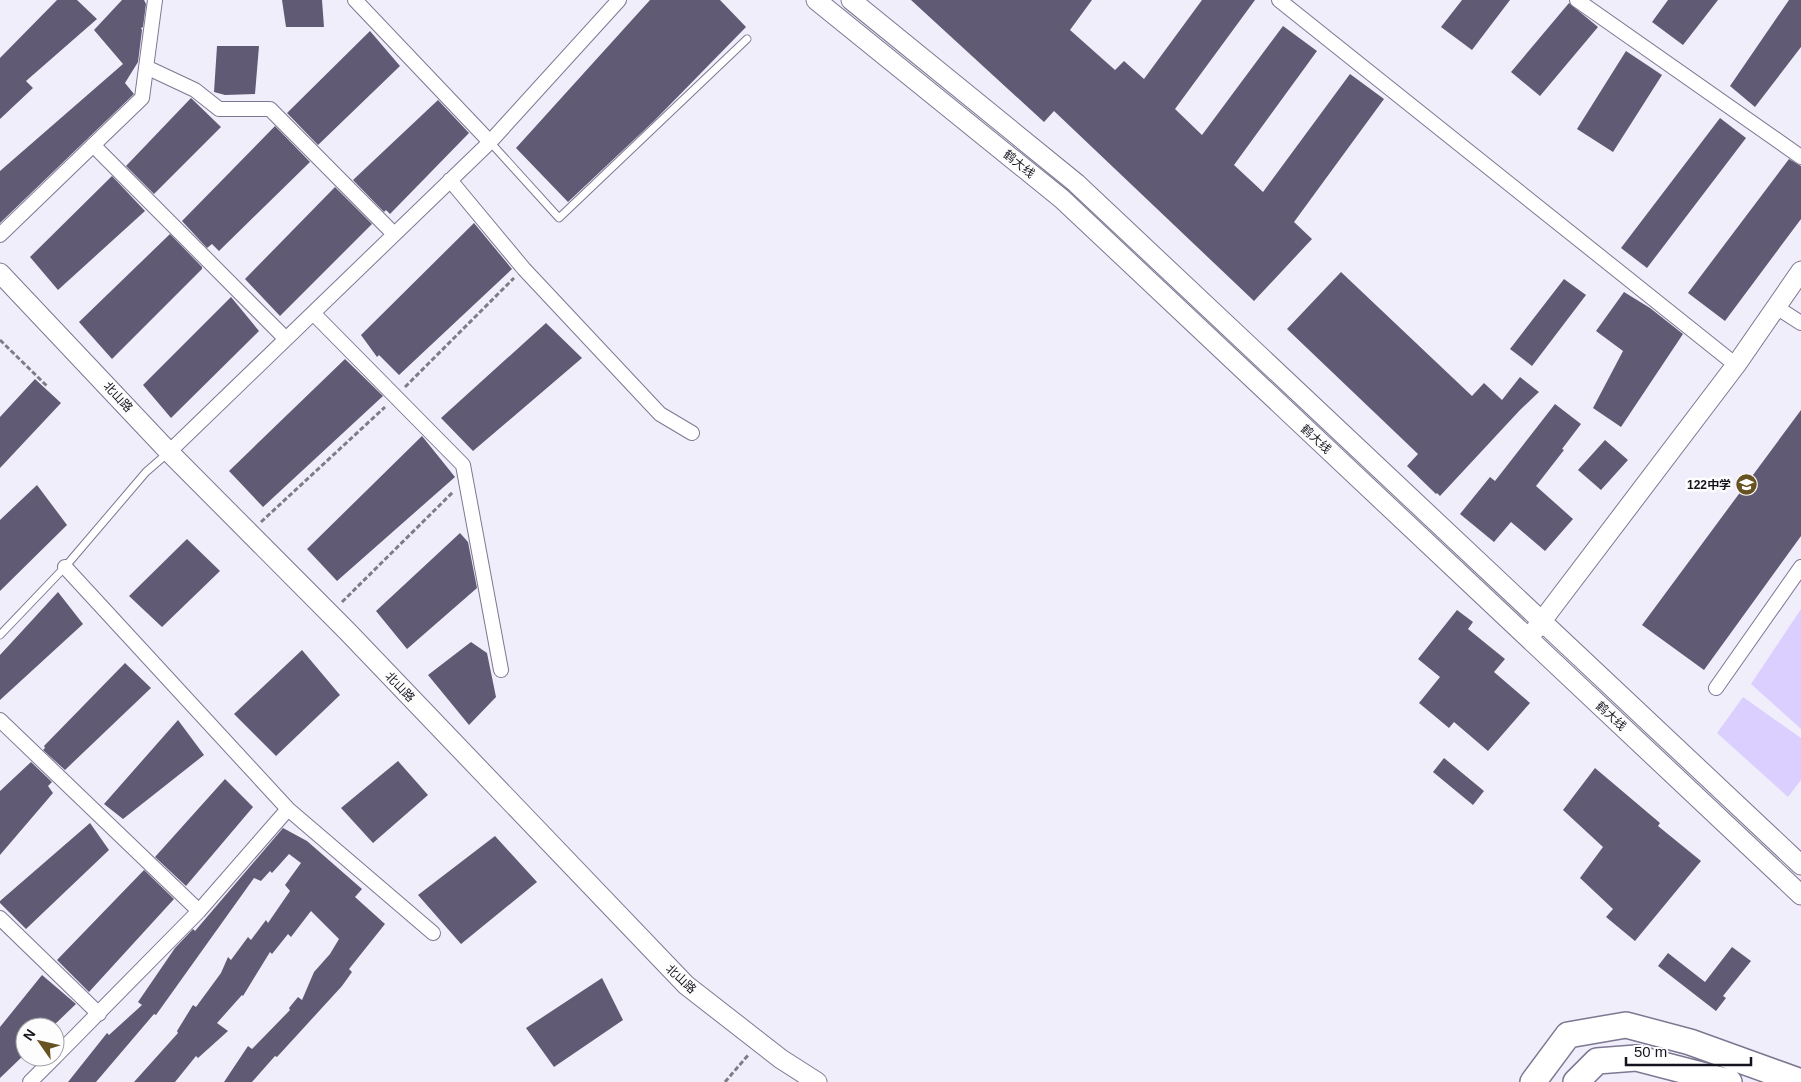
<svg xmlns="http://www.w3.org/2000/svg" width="1801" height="1082" font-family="Arial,'Noto Sans SC',sans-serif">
	<rect width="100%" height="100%" fill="#f1eefb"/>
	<path fill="#dacfff" d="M1801 609V729L1751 684Z
		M1743 697 1801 738V780L1788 797 1717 733Z"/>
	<path fill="#605a74" d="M57 0H77L97 19 26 81 33 88 0 119V58Z
		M122 0H144L146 4 143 27 141 28 142 30 138 62 125 83 134 94 0 223V171L123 64 94 30Z
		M282 0H322L324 27H286Z
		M650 0H720L746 27 655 120 568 202 516 148Z
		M911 0H1092L1070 30 1115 70 1124 61 1144 79 1202 0H1255L1175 109 1202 135 1283 26 1317 51 1234 165 1263 192 1350 74 1384 99 1294 222 1312 239 1254 301 1054 111 1044 122Z
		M1462 0H1510L1472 50 1441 27Z
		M1668 0H1718L1683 45 1652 22Z
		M1789 0H1801V47L1755 107 1730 86Z
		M1569 3 1598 27 1540 96 1511 72Z
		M370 31 400 66 318 145 287 113Z
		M217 46H259L255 94 225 95 214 92Z
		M1626 51 1662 75 1613 152 1577 129Z
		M191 98 221 127 154 194 126 166Z
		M438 100 469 133 390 214 386 210 384 212 353 180Z
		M1720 118 1746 138 1647 268 1621 248Z
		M275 126 310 162 219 251 212 244 207 248 182 221Z
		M1789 159 1801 166V219L1725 321 1688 293Z
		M112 176 145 211 58 290 30 257Z
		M335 187 372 224 280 316 245 279Z
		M474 223 512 269 399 375 379 355 377 357 361 335Z
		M170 234 202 267V269L112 359 79 322Z
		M1341 272 1472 396 1484 383 1502 400 1520 377 1539 392 1520 410 1440 496 1437 493 1436 494 1407 466 1418 454 1287 329Z
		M1564 279 1586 295 1532 366 1510 349Z
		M1624 292 1650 308 1683 334 1621 427 1593 408 1623 351 1596 331Z
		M231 297 259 331 171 418 143 385Z
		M546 323 582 358 473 451 441 418Z
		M345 359 383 396 263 507 229 471Z
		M35 379 61 403 0 468V417Z
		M1555 404 1581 424 1562 449 1564 450 1536 486 1573 519 1545 551 1511 522 1494 542 1460 514 1490 477 1495 481Z
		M1801 410V536L1704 670 1642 625Z
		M422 436 455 477 337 581 307 549Z
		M1605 440 1628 460 1601 490 1578 470Z
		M37 485 67 525 0 591V520Z
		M460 533 468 542 477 588 407 649 376 611Z
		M187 539 220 571 162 627 129 596Z
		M58 592 83 624 0 700V655Z
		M1457 610 1473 622 1468 629 1505 659 1494 672 1530 703 1488 751 1454 722 1449 728 1419 703 1440 677 1418 659Z
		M471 642 487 653 496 697 469 725 428 675Z
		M302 650 340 695 276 756 234 714Z
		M125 663 151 688 65 770 43 750 45 748 44 746Z
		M178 720 204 755 123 819 104 804Z
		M1444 758 1484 791 1473 805 1433 772Z
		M398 761 428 795 373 843 341 808Z
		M31 762 52 782 48 786 53 793 0 855V791Z
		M1595 768 1660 823 1658 826 1701 861 1635 941 1606 917 1613 909 1580 878 1603 847 1563 810Z
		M225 779 253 807 186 886 155 857Z
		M90 823 109 850 26 929 0 903V901Z
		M283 828 307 841 362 889 355 897 385 924 349 969 352 972 342 986 277 1057 275 1056 252 1082H224L248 1046 252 1049 290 1010 289 1008 298 997 302 1000 314 972 330 954 339 939 311 911 291 937 288 934 272 954 270 952 243 996 242 995 217 1023 228 1031 198 1058 196 1056 175 1082H134L178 1033 177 1031 193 1005 196 1007 221 973 228 957 231 960 248 937 251 940 266 920 268 923 290 891 285 885 301 863 289 854 272 873 270 871 261 881 254 878 156 1015 154 1014 96 1082H68L107 1033 109 1035 142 1005 138 1002 175 948 193 929 195 931Z
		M495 836 537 882 461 944 418 895Z
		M144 870 174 899 89 992 57 960Z
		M1732 947 1751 961 1723 996 1726 998 1716 1011 1658 966 1668 953 1705 982Z
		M42 975 76 1004 52 1027H25V1054L0 1078V1027Z
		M602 978 623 1020 554 1067 526 1028Z"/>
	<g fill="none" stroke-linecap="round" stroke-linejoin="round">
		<defs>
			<path id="lane" d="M490 142 559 218 747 39
				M0 635 65 567 146 472 169 452"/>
			<path id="street" d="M355 0 490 142
				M1279 0 1736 365
				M1577 0 1801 157
				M146 67 195 90 219 109H270L394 234
				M93 145 286 339
				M450 180 524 269 660 414 692 433
				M0 235 142 98 155 0
				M1776 307 1801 323
				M313 313 463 465 501 670
				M169 452 490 142 619 0
				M65 567 288 809 433 933
				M1716 688 1801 567
				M0 720 199 911
				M0 918 99 1014
				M55 1057 199 911 288 809
				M30 1082 55 1057"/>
			<path id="secondary" d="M816 0 1062 199 1801 895
				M851 0 1076 183 1801 865
				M0 273 169 452 348 632 686 985 781 1059 817 1082
				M1535 630 1736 365 1801 271"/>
			<path id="highway" d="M1533 1082 1568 1035 1626 1025 1690 1042 1801 1082
				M1576 1082 1597 1061 1636 1058 1729 1082"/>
		</defs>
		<use href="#lane" stroke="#7e7792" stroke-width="9"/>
		<use href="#street" stroke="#7e7792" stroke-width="16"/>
		<use href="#secondary" stroke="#7e7792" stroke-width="21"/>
		<use href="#highway" stroke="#7e7792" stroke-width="28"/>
		<path stroke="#7f7c88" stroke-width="3" stroke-dasharray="5 2.5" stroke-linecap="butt" d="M0 340 48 387
			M405 387 514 278
			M261 522 385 407
			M342 602 453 492
			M725 1082 749 1054"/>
		<use href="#lane" stroke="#fff" stroke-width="7"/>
		<use href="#street" stroke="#fff" stroke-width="14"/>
		<use href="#secondary" stroke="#fff" stroke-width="19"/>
		<use href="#highway" stroke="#fff" stroke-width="25"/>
	</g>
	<defs>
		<symbol id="school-disc" viewBox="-11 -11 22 22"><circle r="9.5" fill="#675221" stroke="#fdfdfd"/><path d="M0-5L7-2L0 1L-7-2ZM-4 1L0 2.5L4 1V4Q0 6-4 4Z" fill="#fff"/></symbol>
	</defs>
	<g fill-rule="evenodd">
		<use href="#school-disc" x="1734" y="472" width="25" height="25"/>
	</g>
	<g text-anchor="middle" stroke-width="5" stroke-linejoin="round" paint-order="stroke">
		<g font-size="12" fill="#16131e" stroke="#fdfdfd">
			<text transform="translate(1019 164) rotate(39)" y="4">鹤大线</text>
			<text transform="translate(118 397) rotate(47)" y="4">北山路</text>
			<text transform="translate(1316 439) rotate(43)" y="4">鹤大线</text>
			<text transform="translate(400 687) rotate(46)" y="4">北山路</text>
			<text transform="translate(1611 716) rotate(43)" y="4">鹤大线</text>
			<text transform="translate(681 979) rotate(43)" y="4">北山路</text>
		</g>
		<g font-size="12" font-weight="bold" fill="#16131e" stroke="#fdfdfd" text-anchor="end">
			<text x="1731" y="489">122中学</text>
		</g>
	</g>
	<g transform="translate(40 1042) rotate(304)"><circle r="24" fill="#fdfdfd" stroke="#a19fa4"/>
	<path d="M0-4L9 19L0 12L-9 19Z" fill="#675221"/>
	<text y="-8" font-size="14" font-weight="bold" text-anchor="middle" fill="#16131e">N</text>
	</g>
	<path d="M1626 1057v8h125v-8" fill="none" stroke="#16131e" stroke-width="2.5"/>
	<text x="1634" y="1057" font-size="15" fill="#16131e" stroke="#fdfdfd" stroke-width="4" paint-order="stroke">50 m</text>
</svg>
